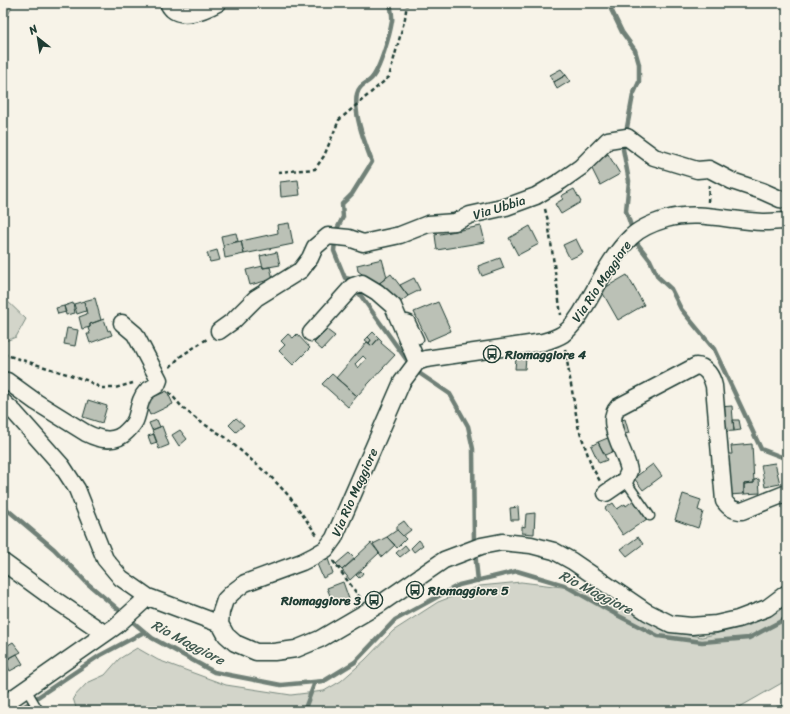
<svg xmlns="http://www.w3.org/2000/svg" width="790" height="714" font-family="Sriracha,sans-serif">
	<rect width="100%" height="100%" fill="#f7f3e8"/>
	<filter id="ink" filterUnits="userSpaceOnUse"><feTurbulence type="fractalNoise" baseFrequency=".025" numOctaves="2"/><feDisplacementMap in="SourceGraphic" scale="8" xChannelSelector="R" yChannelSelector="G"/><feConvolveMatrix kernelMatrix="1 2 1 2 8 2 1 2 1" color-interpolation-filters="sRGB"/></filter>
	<g filter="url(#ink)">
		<path fill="#d3d5ca" stroke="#79897f" d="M3 3H13L3 29Z
			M3 297 26 319 16 337 3 342Z
			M521 582 587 590 632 612 665 631 702 637 748 626 787 606V680L738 708 736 711H77L73 698 87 683 105 675 119 659 137 648 158 660 226 685 291 695 324 691 341 681 365 660 393 631 438 602 480 586Z"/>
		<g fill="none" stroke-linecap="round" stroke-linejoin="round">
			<path stroke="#6f8077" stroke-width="4.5" d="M608 3 622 32 635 50 639 64V82L633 95 623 149 629 181 626 211 632 229
				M636 242 650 260 658 277 671 289 681 309 714 349 761 449 787 459
				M352 283 350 279 345 278 334 251 336 231 343 217 342 204 352 194 372 162C365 143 353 114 357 94 359 85 366 84 371 79 380 70 390 34 392 21 393 16 391 9 390 3
				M356 289 411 366
				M416 371 450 394 468 426 473 449 474 544
				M3 506 54 549 87 583 152 638 214 672 281 685 324 681 355 662 395 620 459 585 517 571 564 585 619 616 658 636 702 642 749 638 787 618
				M475 552 478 581
				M17 711 99 656 144 632
				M304 711 315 682"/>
		</g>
		<path fill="#bbc1b6" stroke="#1f3d34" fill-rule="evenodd" d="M561 69 566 75 554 82 550 75Z
			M566 75 570 81 557 89 554 82Z
			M608 154 620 174 600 185 591 167Z
			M298 180 300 195 281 197 280 182Z
			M574 189 581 202 561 214 555 204 563 199 561 196Z
			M289 223 293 244 244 254 241 241 278 233 277 225Z
			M481 226 485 242 437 250 435 235Z
			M530 226 539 244 518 255 509 238Z
			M236 233 238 241 223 245 221 236Z
			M576 239 583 253 570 259 563 245Z
			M241 241 244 254 225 258 223 245Z
			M217 250 220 260 210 262 207 253Z
			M277 252 280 265 263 268 260 256Z
			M500 258 504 268 482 276 478 266Z
			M382 259 387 277 377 285 358 271 357 265Z
			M263 266V268L270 267 273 279 250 285 246 270Z
			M391 274 408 296 398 304 377 285Z
			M627 275 644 305 618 320 601 290Z
			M414 278 420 290 408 296 400 285Z
			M95 298 101 320 90 324V327L82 329 79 317 87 314 84 301Z
			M84 301 86 311 77 314 74 304Z
			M438 302 451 331 428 341 414 312Z
			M73 303 75 313 66 315 64 306Z
			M64 306 66 312 58 314 56 308Z
			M104 319 108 331 110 330 112 335 90 343 87 334H90L88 328 90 327V324Z
			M67 328 78 330 75 346 64 344Z
			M327 330 335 336 322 350 314 343Z
			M373 332 379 338 372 346 369 343 371 340 368 337Z
			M288 334 293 338 297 334 310 348 293 365 279 351 285 345 281 341Z
			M368 337 371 340 369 343 365 340Z
			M379 338 382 341 381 343 395 355 357 396 336 378 367 342 372 346ZM363 356 366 359 358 368 355 364Z
			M516 358H526L525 369H515Z
			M332 374 357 396 348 407 322 384Z
			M167 391 173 404 150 415 144 401Z
			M88 400 107 406 102 423 83 417Z
			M732 406 734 431 719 432V407Z
			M236 418 244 425 236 432 229 425Z
			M625 419 629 433 625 434 627 438 622 441 616 422Z
			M157 420 160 427 152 430 149 423Z
			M733 420H739L741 430 734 431Z
			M162 426 169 445 159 449 152 430Z
			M180 430 187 439 179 446 172 435Z
			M154 434 157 442 151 444 148 436Z
			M610 437 616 450 605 455 598 442Z
			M598 442 607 460 599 463 591 446Z
			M752 444 754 483 744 484V494L728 495 725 454H732L731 446Z
			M775 463 780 484 765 487 761 465Z
			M653 464 662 476 643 490 634 478Z
			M759 479 760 493 744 494V484L754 483V480Z
			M683 494 701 500 698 510 703 512 698 528 675 520Z
			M634 500 647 519 623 535 605 508 613 503 617 509 625 504 626 506Z
			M518 507 519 520H511L510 508Z
			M535 513 534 534 522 533V526L525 527 526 514Z
			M404 521 411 530 403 536 397 530V526Z
			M397 530 406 539 397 548 387 537Z
			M387 537 395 545 382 557 373 544Z
			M638 537 643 544 627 556 621 549Z
			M419 540 423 545 414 552 411 548Z
			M371 543 379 553 350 580 342 570Z
			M405 545 409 550 400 557 396 553Z
			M349 553 355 559 342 570 336 564Z
			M328 559 333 573 323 578 317 564Z
			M361 571 363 573 359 578 356 575Z
			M343 582 349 599 333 603 327 588Z
			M13 642 21 652 9 658 3 648Z
			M17 654 23 664 10 671 5 661Z
			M787 705V711H778L776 707Z"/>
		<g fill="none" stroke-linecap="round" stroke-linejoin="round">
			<defs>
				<path id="lane" d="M400 323 407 319 410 320 419 339
					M625 480 650 516
					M26 689 39 711"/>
				<path id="street" d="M168 3C177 23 205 10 218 3
					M787 221C779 221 771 222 763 222 730 221 697 210 666 219 653 223 640 228 631 237 612 255 600 281 587 303 581 314 574 326 563 334 557 338 550 340 543 342L426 359 417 362 402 382 334 538 326 549 314 556 302 562 245 583 233 592 225 600 221 612 220 624 226 635 235 643 256 652H274L296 649 320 639 380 604 444 560 481 546 502 542 531 545 554 551 572 561 647 612 671 624 691 626 716 624 738 619 767 608 787 593
					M219 331 233 321 256 298 301 270 310 258 315 247 328 236 349 238 363 243 400 235 428 224 455 222 470 215 506 207 536 196 561 181 581 167 608 140 627 137 654 157 697 170 709 169 732 181 762 191 780 199 787 200
					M311 333 353 286 362 283 377 292 393 306 417 362
					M3 380 7 381 36 402 86 433C100 440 115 444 127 431 130 428 133 425 135 421 139 412 139 399 146 392 149 389 154 387 157 385L159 380 135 334 122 323
					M3 402 15 413 62 466 77 489 105 559 121 578 148 597 220 624
					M606 493 625 480 629 471C627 453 603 423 618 407L696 366C706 366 712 377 714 386L724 501C729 508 734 511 742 511L787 493
					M3 562 51 597 104 633
					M3 705 116 626 148 597"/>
			</defs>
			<use href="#lane" stroke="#1f3d34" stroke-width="11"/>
			<use href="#street" stroke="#1f3d34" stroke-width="19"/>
			<path stroke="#1f3d34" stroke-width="2.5" stroke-dasharray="4 3" stroke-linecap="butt" d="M278 172 315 169 324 156 339 120 389 77 405 18 407 3
				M708 202 709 185
				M545 209 548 221 561 315
				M565 349 578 426 592 467 600 481
				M3 354 86 380 101 388H115L133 383
				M170 367 181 356 207 339
				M169 392 182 407 199 421 225 437 272 478 289 496 317 535
				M333 561 361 599"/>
			<use href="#lane" stroke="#f7f3e8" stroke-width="8"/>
			<use href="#street" stroke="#f7f3e8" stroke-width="16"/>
		</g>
	</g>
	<defs>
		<symbol id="bus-ring" viewBox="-11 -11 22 22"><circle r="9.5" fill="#f7f3e8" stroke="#1f3d34" stroke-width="1.5"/><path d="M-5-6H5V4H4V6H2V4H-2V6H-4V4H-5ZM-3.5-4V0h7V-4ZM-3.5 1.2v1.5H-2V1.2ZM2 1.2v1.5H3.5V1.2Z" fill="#1f3d34"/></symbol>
	</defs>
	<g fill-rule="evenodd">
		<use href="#bus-ring" x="482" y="344" width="20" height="20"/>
		<use href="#bus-ring" x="405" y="580" width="20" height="20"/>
		<use href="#bus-ring" x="364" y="590" width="20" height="20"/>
	</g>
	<g text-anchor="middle" stroke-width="3" stroke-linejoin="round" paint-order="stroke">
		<g font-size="13" fill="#1f3d34" stroke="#f7f3e8">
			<text transform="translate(499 207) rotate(-17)" y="5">Via Ubbia</text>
			<text transform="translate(601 281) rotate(-56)" y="5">Via Rio Maggiore</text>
			<text transform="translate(354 492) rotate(-66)" y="5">Via Rio Maggiore</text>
		</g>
		<g font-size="13" font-weight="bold" fill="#1f3d34" stroke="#f7f3e8" text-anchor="start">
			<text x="505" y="359">Riomaggiore 4</text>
			<text x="428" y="595">Riomaggiore 5</text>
			<text x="361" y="605" text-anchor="end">Riomaggiore 3</text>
		</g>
		<g font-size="14" font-style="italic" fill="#405950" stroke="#f7f3e8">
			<text transform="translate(596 592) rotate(27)" y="5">Rio Maggiore</text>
			<text transform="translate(188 642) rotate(28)" y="5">Rio Maggiore</text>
		</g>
	</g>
	<rect width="790" height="714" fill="none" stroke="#f7f3e8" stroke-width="16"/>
	<rect x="8" y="8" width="774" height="698" fill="none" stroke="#1f3d34" stroke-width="1.5" filter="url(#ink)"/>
	<g transform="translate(38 38) rotate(330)" stroke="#f7f3e8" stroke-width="3" paint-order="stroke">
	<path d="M0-3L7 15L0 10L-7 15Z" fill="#1f3d34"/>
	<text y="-6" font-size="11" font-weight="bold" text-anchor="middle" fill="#1f3d34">N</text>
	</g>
</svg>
